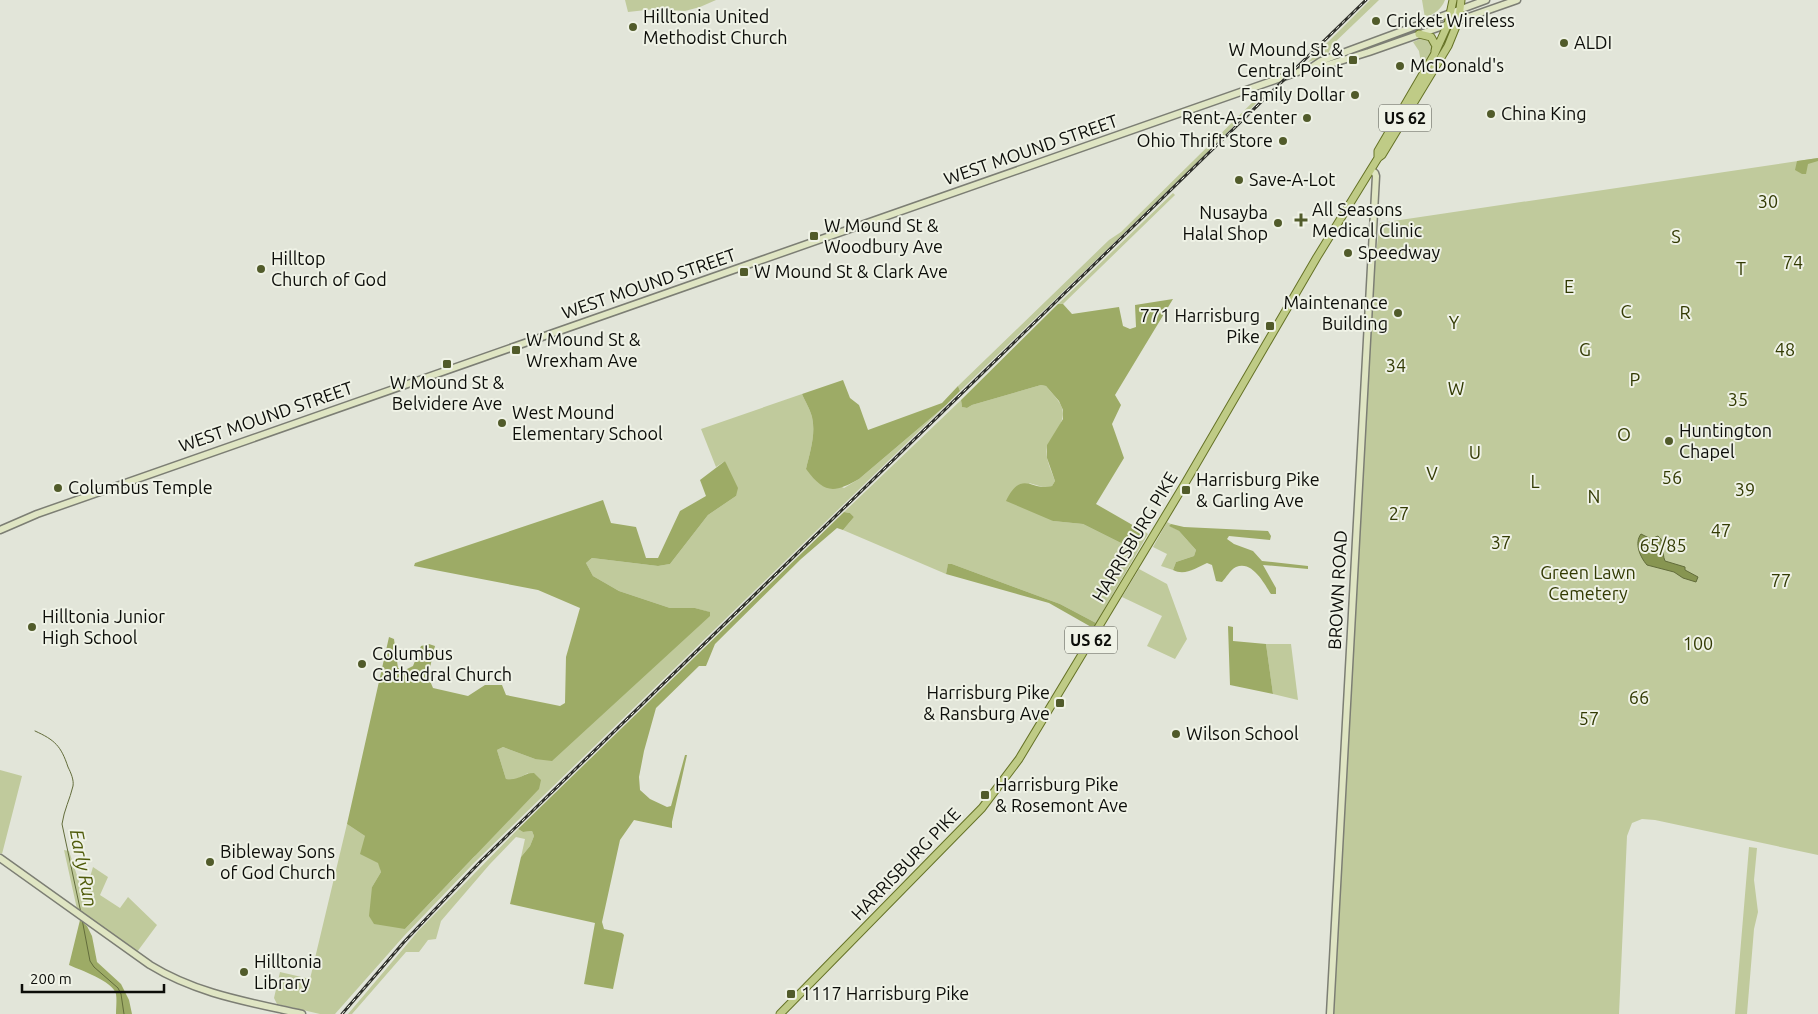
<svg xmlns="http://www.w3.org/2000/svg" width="1818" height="1014" font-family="Ubuntu,sans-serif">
	<rect width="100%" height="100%" fill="#e2e5d9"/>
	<path fill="#c0ca9c" d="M625 0H716L700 7 685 11 655 9 628 12Z
		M1370 0H1379L1332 45 1327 56 1308 62Z
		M1422 0H1445C1441 10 1435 13 1425 18Z
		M1422 38 1430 40C1437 51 1428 59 1422 69L1419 51 1413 42Z
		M1265 90H1269L1205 155 960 391 958 386 1109 240 1121 232Z
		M1818 158V855L1655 820 1642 819 1632 823 1627 836 1619 1014H1332L1374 267 1380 223Z
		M1173 193 1175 195 1063 304H1058Z
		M1041 385 1046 386C1062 405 1070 410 1055 434 1053 438 1048 442 1047 447 1045 459 1051 470 1055 481L1052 486 1046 488 1029 483 1053 521 1083 524 1131 548 1143 531 1148 534 1096 623 1060 604 952 564 948 565 946 574 843 530 854 517 850 513 844 512 961 400 962 407 967 408 972 405Z
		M802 394C805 401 810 409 812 417 816 434 810 452 806 469L844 488 859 479 945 406 474 863 404 936 335 1014H320L277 1004 274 998 280 972 310 979 347 824 365 836 379 863 381 872 372 887 405 929 474 857 528 773 515 780 506 779 497 750 503 747 535 759 709 612 695 608H670L619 591 593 576 586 563 592 558 658 566 670 564 708 515 736 496 725 461 716 467 701 429Z
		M1167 522 1171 524 1170 526 1179 531 1196 550 1194 556 1176 562 1173 570 1161 566 1167 554 1153 547Z
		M1139 569 1167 584 1187 639 1175 659 1147 646 1162 616 1122 597Z
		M1266 644H1291L1298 700 1273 694Z
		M0 770 22 776 2 854 0 853Z
		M518 829 523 832 532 831 534 836 530 846 521 857 525 839 516 837 490 864 441 921 436 939 428 940 419 952H406L352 1014H348L419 930Z
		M1749 847 1757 848 1754 880 1758 912 1754 929 1747 1014H1735Z
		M64 850 69 851 84 897 93 867 108 877 100 895 120 908 128 897 157 925 137 952 77 909Z"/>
	<path fill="#9dab66" d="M1818 158V161L1808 164 1806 174H1802L1795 170 1797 161Z
		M1173 299 1115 395 1121 405 1112 424 1124 458 1096 504 1143 531 1131 548 1083 524 1053 521 1006 501C1022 468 1032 492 1052 486L1055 481 1047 458V445L1063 419V410L1059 401 1046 386 1041 385 972 405 967 408 962 407 961 400 1058 304H1063L1072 314 1119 307 1123 326 1130 329 1136 327 1135 305Z
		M843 380 850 398 859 405 868 430 942 403 958 386 960 391 945 406 859 479C833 494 824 493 806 469 810 452 816 434 812 417 810 409 805 401 802 394Z
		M725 461 738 488 736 496 708 515 670 564 658 566 592 558 586 563 593 576 619 591 670 608H695L710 612V616L552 761 535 759 503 747 497 750 506 779C520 781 522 773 534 773L541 780 539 789 405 929 374 924 369 916 372 887 381 872 378 863 360 854 365 836 347 824 389 637 394 639 398 668 405 670 413 666 421 646 429 644 435 646 428 676 433 688 468 696 485 685H502L506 695 560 706 565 703 566 657 580 608 538 590 414 566 415 563 603 500 611 523 636 527 646 558H658L680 511 706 496 700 480Z
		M844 512 850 513 854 517 843 530 837 528 801 559 715 644 706 666H699L656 708 644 751 639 777 640 790 650 799 667 807 671 806 685 755H687L672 822V828L634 820 620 840 602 922 604 929 622 933 624 935 613 989 584 984 595 923 510 904 521 857 530 846 534 836 532 831 523 832 518 829Z
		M1171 524 1184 527 1268 531 1271 536 1270 540 1229 536 1227 539 1234 544 1253 551 1262 561 1308 566V569L1263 565 1276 588V594H1271C1264 583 1252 560 1236 567 1230 570 1226 578 1222 582L1216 581 1212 565 1207 563C1196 568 1185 576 1173 570L1176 562 1194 556 1196 550 1179 531 1169 526Z
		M948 564H952L1060 604 1096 623 1093 628 1049 603 946 574Z
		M1228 626 1233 627V641L1266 644 1273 694 1230 685Z
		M80 920 87 926 92 936 97 962 121 984 129 1000 132 1014H116C116 1008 117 1000 116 994 113 981 80 970 69 965Z"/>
	<path fill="#879551" stroke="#626c3b" d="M1641 534 1651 539 1658 536C1666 542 1661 552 1665 561L1685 567V570L1698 577 1696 582 1683 578 1674 572 1647 565C1640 557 1634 543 1641 534Z"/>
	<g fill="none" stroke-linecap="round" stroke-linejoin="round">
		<path stroke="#626c3b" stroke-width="1" d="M35 731C55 740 61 746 68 767 71 773 74 780 73 786 70 799 64 810 62 824L81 913
			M82 919 90 961 94 967 118 988 121 994 124 1014"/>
		<defs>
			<path id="secondary" d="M1312 67 1321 61 1486 0
				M0 530 37 514 1292 74 1309 68 1324 66 1369 52 1517 0
				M0 858 150 965C197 994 249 1002 302 1014
				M1330 1014 1376 176 1375 173 1371 170"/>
			<path id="primary" d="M1419 34 1431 37 1436 46 1435 51
				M1378 158V151L1434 55 1448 24 1453 0
				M780 1014 982 808 1019 759 1184 485 1317 257 1378 158 1382 155 1448 46 1459 19 1461 0"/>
		</defs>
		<use href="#secondary" stroke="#7c7e74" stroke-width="9"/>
		<use href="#primary" stroke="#657226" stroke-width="9"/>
		<use href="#secondary" stroke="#dfe5c3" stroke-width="6"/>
		<use href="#primary" stroke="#bfcb86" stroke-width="7"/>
		<defs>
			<path id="rail" d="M342 1014 404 942 481 861 1366 0"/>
		</defs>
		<use href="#rail" stroke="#2f302b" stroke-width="3"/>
		<use href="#rail" stroke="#eff2e6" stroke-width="1" stroke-dasharray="4" stroke-linecap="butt"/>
	</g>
	<g fill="#515b2a" stroke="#eff2e6" stroke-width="2">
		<circle cx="1376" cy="21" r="5"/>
		<circle cx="633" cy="27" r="5"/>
		<circle cx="1564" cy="43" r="5"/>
		<rect x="1348" y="55" width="10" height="10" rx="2.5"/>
		<circle cx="1400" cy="66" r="5"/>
		<circle cx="1355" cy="95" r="5"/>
		<circle cx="1491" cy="114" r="5"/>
		<circle cx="1307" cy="118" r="5"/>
		<circle cx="1283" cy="141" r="5"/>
		<circle cx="1239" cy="180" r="5"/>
		<path d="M1298.5 212.5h5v5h5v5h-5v5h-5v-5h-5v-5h5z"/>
		<circle cx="1278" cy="223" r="5"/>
		<rect x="809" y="231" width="10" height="10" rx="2.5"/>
		<circle cx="1348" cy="253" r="5"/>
		<circle cx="261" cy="269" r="5"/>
		<rect x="739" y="267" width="10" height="10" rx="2.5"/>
		<circle cx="1398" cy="313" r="5"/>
		<rect x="1265" y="321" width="10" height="10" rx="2.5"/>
		<rect x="511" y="345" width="10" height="10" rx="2.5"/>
		<rect x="442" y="359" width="10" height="10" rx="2.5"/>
		<circle cx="502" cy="423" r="5"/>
		<circle cx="1669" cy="441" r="5"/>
		<circle cx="58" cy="488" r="5"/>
		<rect x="1181" y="485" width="10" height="10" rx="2.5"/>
		<circle cx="32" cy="627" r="5"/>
		<circle cx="362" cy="664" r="5"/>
		<rect x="1055" y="698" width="10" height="10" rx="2.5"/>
		<circle cx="1176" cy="734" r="5"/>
		<rect x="980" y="790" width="10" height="10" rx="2.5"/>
		<circle cx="210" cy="862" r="5"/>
		<circle cx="244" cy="972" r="5"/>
		<rect x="786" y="989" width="10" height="10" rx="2.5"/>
	</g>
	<g text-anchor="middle" stroke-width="4" stroke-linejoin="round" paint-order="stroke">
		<g fill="#eff2e6" stroke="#50524b" stroke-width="1">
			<rect x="1379" y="104.5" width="52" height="27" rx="4"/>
			<rect x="1065" y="626.5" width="52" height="27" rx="4"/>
		</g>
		<g font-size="16" font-weight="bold" fill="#0c0d09">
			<text x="1405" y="124">US 62</text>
			<text x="1091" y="646">US 62</text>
		</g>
		<g font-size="18" fill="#0c0d09" stroke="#eff2e6" text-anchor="start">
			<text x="643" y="23">Hilltonia United<tspan x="643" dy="21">Methodist Church</tspan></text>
			<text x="1386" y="27">Cricket Wireless</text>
			<text x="1574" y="49">ALDI</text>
			<text x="1343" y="56" text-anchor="end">W Mound St &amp;<tspan x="1343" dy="21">Central Point</tspan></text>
			<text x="1410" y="72">McDonald's</text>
			<text x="1345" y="101" text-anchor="end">Family Dollar</text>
			<text x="1501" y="120">China King</text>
			<text x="1297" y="124" text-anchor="end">Rent-A-Center</text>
			<text x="1273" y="147" text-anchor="end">Ohio Thrift Store</text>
			<text x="1249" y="186">Save-A-Lot</text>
			<text x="1312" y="216">All Seasons<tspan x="1312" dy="21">Medical Clinic</tspan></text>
			<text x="1268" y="219" text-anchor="end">Nusayba<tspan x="1268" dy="21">Halal Shop</tspan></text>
			<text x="824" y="232">W Mound St &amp;<tspan x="824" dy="21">Woodbury Ave</tspan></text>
			<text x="1358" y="259">Speedway</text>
			<text x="271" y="265">Hilltop<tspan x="271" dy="21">Church of God</tspan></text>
			<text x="754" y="278">W Mound St &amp; Clark Ave</text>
			<text x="1388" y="309" text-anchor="end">Maintenance<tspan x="1388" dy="21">Building</tspan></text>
			<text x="1260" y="322" text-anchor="end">771 Harrisburg<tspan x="1260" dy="21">Pike</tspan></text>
			<text x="526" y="346">W Mound St &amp;<tspan x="526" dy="21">Wrexham Ave</tspan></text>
			<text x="447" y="389" text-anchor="middle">W Mound St &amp;<tspan x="447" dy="21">Belvidere Ave</tspan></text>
			<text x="512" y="419">West Mound<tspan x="512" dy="21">Elementary School</tspan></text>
			<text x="1679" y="437">Huntington<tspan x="1679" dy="21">Chapel</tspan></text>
			<text x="1196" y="486">Harrisburg Pike<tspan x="1196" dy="21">&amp; Garling Ave</tspan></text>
			<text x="68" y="494">Columbus Temple</text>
			<text x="42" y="623">Hilltonia Junior<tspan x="42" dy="21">High School</tspan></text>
			<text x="372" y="660">Columbus<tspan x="372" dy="21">Cathedral Church</tspan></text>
			<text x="1050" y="699" text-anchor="end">Harrisburg Pike<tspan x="1050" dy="21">&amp; Ransburg Ave</tspan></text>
			<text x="1186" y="740">Wilson School</text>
			<text x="995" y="791">Harrisburg Pike<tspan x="995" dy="21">&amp; Rosemont Ave</tspan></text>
			<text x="220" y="858">Bibleway Sons<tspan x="220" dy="21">of God Church</tspan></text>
			<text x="254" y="968">Hilltonia<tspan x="254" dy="21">Library</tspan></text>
			<text x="801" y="1000">1117 Harrisburg Pike</text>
		</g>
		<g font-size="18" fill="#0c0d09" stroke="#eff2e6">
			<text transform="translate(1031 150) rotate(-19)" y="6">WEST MOUND STREET</text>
			<text transform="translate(649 284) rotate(-19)" y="6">WEST MOUND STREET</text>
			<text transform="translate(266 417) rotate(-19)" y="6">WEST MOUND STREET</text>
			<text transform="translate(1135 537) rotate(-59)" y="6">HARRISBURG PIKE</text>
			<text transform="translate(1338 590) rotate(-87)" y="6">BROWN ROAD</text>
			<text transform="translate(906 864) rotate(-46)" y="6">HARRISBURG PIKE</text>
		</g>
		<g font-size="18" fill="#323a03" stroke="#eff2e6">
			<text x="1768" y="208">30</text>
			<text x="1676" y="243">S</text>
			<text x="1793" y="269">74</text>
			<text x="1741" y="275">T</text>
			<text x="1569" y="293">E</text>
			<text x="1626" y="318">C</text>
			<text x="1685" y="319">R</text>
			<text x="1454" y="329">Y</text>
			<text x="1585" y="356">G</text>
			<text x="1785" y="356">48</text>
			<text x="1396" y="372">34</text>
			<text x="1635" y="386">P</text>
			<text x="1456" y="395">W</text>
			<text x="1738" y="406">35</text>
			<text x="1624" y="441">O</text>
			<text x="1475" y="459">U</text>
			<text x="1432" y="480">V</text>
			<text x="1672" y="484">56</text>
			<text x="1535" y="488">L</text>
			<text x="1745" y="496">39</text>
			<text x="1594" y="503">N</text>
			<text x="1399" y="520">27</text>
			<text x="1721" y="537">47</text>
			<text x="1501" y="549">37</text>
			<text x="1663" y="552">65/85</text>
			<text x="1588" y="579">Green Lawn<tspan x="1588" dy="21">Cemetery</tspan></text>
			<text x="1781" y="587">77</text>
			<text x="1698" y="650">100</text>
			<text x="1639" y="704">66</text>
			<text x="1589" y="725">57</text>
		</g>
		<g font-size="19" font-style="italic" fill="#4f5b0a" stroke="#eff2e6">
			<text transform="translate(84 868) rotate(79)" y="7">Early Run</text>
		</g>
	</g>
	<path d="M22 984v8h142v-8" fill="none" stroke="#0c0d09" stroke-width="2.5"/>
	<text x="30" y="984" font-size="15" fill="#0c0d09" stroke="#eff2e6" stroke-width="4" paint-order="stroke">200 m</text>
</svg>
